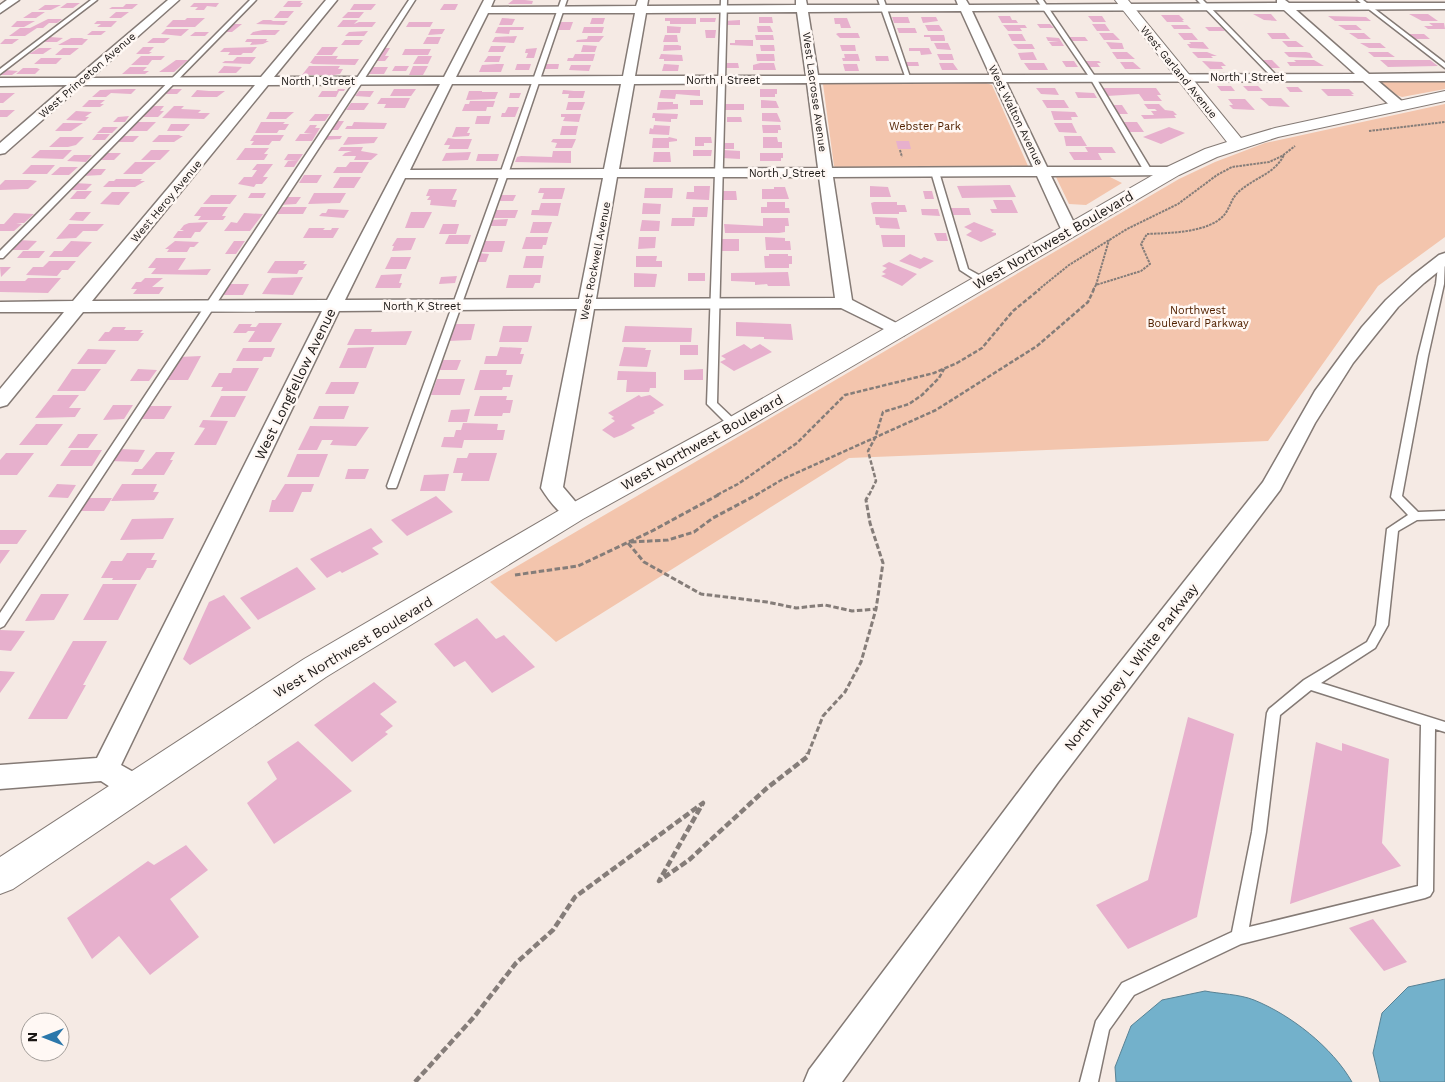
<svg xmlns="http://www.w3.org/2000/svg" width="1445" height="1082" font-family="'Work Sans',sans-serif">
	<rect width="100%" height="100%" fill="#f5eae4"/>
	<path fill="#f3c5ad" d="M1445 80V89L1402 97 1391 93 1380 82 1382 81Z
		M983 82 992 85 1028 166 1025 168 838 169 834 166 823 84Z
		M1445 104V237L1378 286 1268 441 849 458 556 642 490 582 1179 179 1215 162 1265 143Z
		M1108 176 1122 183 1086 205 1069 204 1056 177Z"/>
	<path fill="#73b1cb" stroke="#588294" d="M1445 979V1082H1380L1373 1053 1382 1013 1408 987Z
		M1205 991C1220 994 1239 994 1254 1000 1291 1015 1332 1047 1352 1082H1116L1115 1067 1131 1026 1162 1000Z"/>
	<path fill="#e7b0cd" d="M513 0H525L533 1 532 4H508Z
		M288 1H302L300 3H303L300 7H283Z
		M67 3H80L73 8H60Z
		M194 3H219L216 7 207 6 204 10H195L198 7H190Z
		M126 4H138L132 9H109L112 7H123Z
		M354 4H376L371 10H350Z
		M444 4H458L455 10H440Z
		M45 5H61L51 10H38Z
		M280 11H294L288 18H274Z
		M32 12H45L36 18H23Z
		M116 12H129L121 18H109Z
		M348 12H364L359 18H342Z
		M1253 14H1271L1277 21 1264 20Z
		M1409 14H1428L1438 21H1422Z
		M1161 15H1179L1184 20H1182L1184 22H1167Z
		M998 16H1010L1012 20H1016L1018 23H1002Z
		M1088 16H1102L1106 22H1093Z
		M1328 16 1366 17 1371 21H1335Z
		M759 17H772L773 23H759Z
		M892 17H908L910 23H894Z
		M921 17H936L938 21 923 23Z
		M187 18H205L195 27H166L173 20H185Z
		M502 18 515 19 512 25H499Z
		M592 18H605L603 24H590Z
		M665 18H696V24H670V21H665Z
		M700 18H716L715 22H700Z
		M834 18H847L851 28H841L840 24H835Z
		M48 19H62L57 23H49L43 28H37L25 36H9L20 28H30Z
		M263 20H273L271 21H288L284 25 256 24Z
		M343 20H358L354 24 359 22H376L372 27H337Z
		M740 20V25H725L724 21Z
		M17 21H35L24 27H11Z
		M97 21H117L111 27H97L101 24H94Z
		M409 22H433L430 27H406Z
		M558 22H573L570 30H556Z
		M1429 23H1444L1445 29H1428L1424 26H1433Z
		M232 24H242L232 32H224Z
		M1037 24H1050L1054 28H1040Z
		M1092 24H1105L1110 31H1097Z
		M925 25H939L943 31H928Z
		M1003 25H1025L1027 28H1020L1022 31H1008Z
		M1171 25H1187L1191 29H1174Z
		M1338 25H1356L1362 30H1346Z
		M667 26 681 27 680 33H667Z
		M757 26H770L773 32H758Z
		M498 27H524L523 30H510L509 34 495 33Z
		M584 27H604L602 33H582Z
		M1205 27H1221L1225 31H1209Z
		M897 28H915L917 33H899Z
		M166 29H189L181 36 161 34Z
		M431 29H445L442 34 428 35Z
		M263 30H280L275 35H250L253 32Z
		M705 30H716L715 38H706Z
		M92 31H106L101 35H87Z
		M368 31 364 36H345L349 32Z
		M195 32H209L205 36H190Z
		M838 33H858L860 38H840L836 34Z
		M1099 33H1113L1120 40H1104Z
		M1178 33H1192L1198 40H1184Z
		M1267 33H1285L1290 39H1272Z
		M1349 33H1364L1371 39H1358Z
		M1008 34H1022L1026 41H1012Z
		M1408 34H1424L1430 39H1414Z
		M665 35H677L678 42H663Z
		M755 35H773L774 40H756Z
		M924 35H944L945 39V41H931L930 37H924Z
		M517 36 514 43 492 42 495 37Z
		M588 36H604L599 42H576L577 40 587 39Z
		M50 37 63 38 57 42H43Z
		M427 37H441L438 44H423Z
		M1046 37 1059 38 1064 46H1052L1049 42 1059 41H1048Z
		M1066 37H1085L1088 41H1069Z
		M71 38H84L82 39H88L82 45H58Z
		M153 38H170L164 43H147Z
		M5 39H19L12 44H0Z
		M247 39H267L266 41H269L263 44 250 45 252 42H245Z
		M345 40H363L359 45H341Z
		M735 40H753V46L730 45V43H735Z
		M1282 41H1296L1304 47H1288Z
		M1106 42 1122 43 1124 49H1111Z
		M1189 42H1203L1209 49 1190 48 1187 44H1191Z
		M934 43H948L951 50 937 49Z
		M1360 43H1380L1386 48H1369Z
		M1013 44H1032L1035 49H1018Z
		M583 45 597 46 595 52H581Z
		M664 45H678L681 46V50L663 51Z
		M760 45H774L775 51H761Z
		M840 45H855L856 51H842Z
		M491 46H506L503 52H488Z
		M143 47H154L149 52H152L149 54H136Z
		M257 47 252 53H243L241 55H228L230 52H220L224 48Z
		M322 47H338L332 55H316Z
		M39 48H52L43 54H29Z
		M63 48H79L70 55H55Z
		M383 48H390L385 56H389L385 61H375Z
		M537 48 534 58H526L528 53H525L526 49Z
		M909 48H929L932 54 921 55 920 51H909Z
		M405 49H431L428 55H402Z
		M1033 52 1037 60H1021L1018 53Z
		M1112 52H1127L1135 59H1117Z
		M1192 52H1207L1217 56H1211L1213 58H1198Z
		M1284 52H1306L1310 53 1313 58 1289 57Z
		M1368 52H1388L1395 57H1374Z
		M575 54H595L593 61H567L568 58H573Z
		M661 54 682 55 683 61H664V59H659Z
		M756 54H774L775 61H757Z
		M844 54H858L860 61H843L842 58H845Z
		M937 54H952L954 60H940Z
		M141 56H165L161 60H152L148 65H131Z
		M315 56H338L336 59H359L355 65 311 64 313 63H310Z
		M418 56H432L428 64H413Z
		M488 56H501L499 62H484Z
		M875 56H888L889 61H876Z
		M237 57H256L250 64 222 63 225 61H233Z
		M41 58H62L56 64H34Z
		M176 60H188L174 72H159Z
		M1260 60H1272L1280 68H1268Z
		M1294 60H1314L1324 66H1290L1287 62H1296Z
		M1380 60H1430L1438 66 1388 67Z
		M1062 61H1074L1078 67H1066Z
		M1082 61H1099L1101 63H1097L1100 67H1086Z
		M1202 61 1222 62 1226 66H1221L1223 69H1210Z
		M904 62H918L919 66H905Z
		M1120 62H1133L1141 69H1125Z
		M723 63H738L739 68H724Z
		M760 63H774L776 70H753V65Z
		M939 63H953L958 70H942Z
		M1024 63H1044L1048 70H1029Z
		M497 64H504L501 72H479L482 65Z
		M517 64H531L529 70H515Z
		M546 64H559L558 69H544Z
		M664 64 679 65 678 71H662Z
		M843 64H857L859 71H845Z
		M571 65H591L589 71 569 70Z
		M224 66 242 67 236 73H218Z
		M309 66H340L338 69H343L340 74 334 75H302Z
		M395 66H409L406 71H392Z
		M413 66H428L423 75H409Z
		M130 67H147L143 71H149L145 74H122Z
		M372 67H388L384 74H368Z
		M23 68H39L37 69H40L35 74H16Z
		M5 70 18 71 12 75H0Z
		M1217 86H1231L1235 91H1221Z
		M1243 86H1258L1263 91H1248Z
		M1286 87H1298L1303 92H1290Z
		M1036 88H1055L1059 95 1041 94Z
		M1103 88H1156L1161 95H1157L1162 101H1144L1139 94 1107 96Z
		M125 89H136L131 94 111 93 106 97H92L100 90Z
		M168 89H182L177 94H163Z
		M338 89H345L344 91H339L336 97H318L322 91H337Z
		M394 89H416L411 96H390Z
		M760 89H777V94H775V97H760Z
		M1321 89H1349L1354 94H1351L1354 96H1328Z
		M197 90 209 91H225L217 97H191Z
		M563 90 574 91H585L583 98H568L569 94H562Z
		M661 90H700V96L676 94 675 99 659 98Z
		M359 91H374L370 97 355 96Z
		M469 91H482V92H498L495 99 466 100Z
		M1075 92 1094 93 1097 98H1078Z
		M0 93H15L3 103H0Z
		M510 93H521L519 98H509Z
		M381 98H410L405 108H384L386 104H377Z
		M1260 98H1281L1290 107 1269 106Z
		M1228 99H1245L1255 110 1233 109 1229 105H1233Z
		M89 100H105L100 104H104L100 107H82Z
		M690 100H703V105H690Z
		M761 100 776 101 779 108H761Z
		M1042 100H1064L1069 108H1047Z
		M470 101H495L493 107H487L486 111H462L465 104H469Z
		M568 102H585L582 110H566Z
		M658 102H673V104H678V109L657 110Z
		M351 103H369L364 110H346Z
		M725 104H744V110H725Z
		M1144 104H1159L1165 110 1173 111 1177 115H1174L1176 118 1144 119 1141 115H1154L1151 111H1157L1155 109H1148Z
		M1111 105H1122L1128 114H1117Z
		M151 106H164L160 111H164L158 117H140Z
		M174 106H184L181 109 201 110 198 113H210L204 119 162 118Z
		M508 107H519L515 117H501L502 113H505Z
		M0 110H15L7 117H0Z
		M76 111 92 112 85 117H89L85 121 66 120Z
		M1051 111 1075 112 1078 117H1071L1072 120H1054Z
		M270 112H294L286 119H266Z
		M653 113 678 114 677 119H671V122L655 121V118H652Z
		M762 113H777L781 122 762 121Z
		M315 114H330L325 121H309Z
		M561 114H581L579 122 563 121 565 117H561Z
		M129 116 125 122H113L118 117Z
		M477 116H491L489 124H475Z
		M727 117H741L742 122H727Z
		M334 121H344L338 130H329Z
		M138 122H156L147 131H129Z
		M261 122H285L283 124H289L285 130H279L277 133H255Z
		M354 122 387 123 384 129H345L347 126H352Z
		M1121 122H1137L1144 132H1128Z
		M63 123H83L71 131H55Z
		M1054 123H1072L1077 133 1059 132Z
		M171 124H190L184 131H167Z
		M310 125H317L315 128H320L312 141H295L300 134H313L304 133Z
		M654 125 670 126 669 135 649 134 650 128 653 129Z
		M762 125H780L781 130H778V133H763Z
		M562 126H578L576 135H560Z
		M103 127H118L112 133H97Z
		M456 127H470L467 133H470L469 136 452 137Z
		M1169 127 1185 133 1161 144 1143 137Z
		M97 134H110L105 140H92Z
		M159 135H181L179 136H183L174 142H152Z
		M254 135H284L280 141H272L269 145H251L254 141H250Z
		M123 136H139L133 142H117Z
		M326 136H342L340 139 324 140Z
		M1064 136H1081L1087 146H1066Z
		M60 137H84L76 145 68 147H49Z
		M348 137H378L374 143 343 145Z
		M669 137 677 139V141L669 142V148H652L653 138H668Z
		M695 137H711L712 143H704V146H695Z
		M763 137H777L778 142H782V148H763Z
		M448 138 455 139H472L468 149H448L450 145H444Z
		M553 139H576L572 148H555L557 143 551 142Z
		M896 141H909L911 149H898Z
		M722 143H734V149H722Z
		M341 147H363L361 151 378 154 371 160H354L356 156H342L345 153 352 151H338Z
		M1085 147H1112L1116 153H1098L1102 160H1074L1069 152H1088Z
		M245 148H269L264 154H268L264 160H236Z
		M40 150H72L63 159 31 158Z
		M151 150H170L160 160H141Z
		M693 150H712L711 156H693Z
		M723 150 740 151V159L722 158Z
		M553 151H571V163L515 162 517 157 521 156 552 157Z
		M471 152 468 160 442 161 446 153Z
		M654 152H670L671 162H653Z
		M106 153H121L114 160H98Z
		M760 153H783V158H781V161H760Z
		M288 154H303L298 161 284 160Z
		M478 154H499L497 161H476Z
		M74 155H92L86 162 67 161Z
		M288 161H298L294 167H284Z
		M135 162H156L142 174H123Z
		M350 162H369L362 173H333L337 167H346Z
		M257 164H273L263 177H268L262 184H256L254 187 238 184 244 177H252L257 170H252Z
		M31 165H55L47 174H22Z
		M60 167H78L69 175H51Z
		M89 169H106L101 175 83 176Z
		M304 175H322L317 183H299Z
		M340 177H361L354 188H333Z
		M116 179H142L140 181H145L135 187H103L109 181H114Z
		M5 180H31L37 181 28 189 0 190V185Z
		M74 183 92 184 86 190H68Z
		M1010 185 1016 197 962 198 957 186Z
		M694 186H710L709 200 686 199 687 192H694Z
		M870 186 888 187 891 197H870Z
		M774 187H785L789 199H762V189H774Z
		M540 188H565L562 199H542L544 193H538Z
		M645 188H673L672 198H644Z
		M429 189H457L452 200H457L455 207 430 205 431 200H427L430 196H426Z
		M77 191H92L85 199H70Z
		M721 191H736L737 200H721Z
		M923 191H932L934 199H925Z
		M112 192H130L119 205 100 204Z
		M251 193H266L263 198H248Z
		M314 193H346L340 203 308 204Z
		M211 195H237L230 204H203Z
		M499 195H516L513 201H496Z
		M284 197H301L296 204 279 205Z
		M993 200H1012L1018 213H992L990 209H997Z
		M767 202H785V208H789L790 213H761V207H767Z
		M874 202H897V205H905L907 212H899V214H873L871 203Z
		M541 203H561L558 216 531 215 532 210H539Z
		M643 203 661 204 660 214H642Z
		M201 207H228L222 216H226L223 220H198L201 216H194Z
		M282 207H307L303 214H277Z
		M693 207H708L707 217H692Z
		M949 208H969L971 215H951Z
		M328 209 349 210 344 218 319 216 322 213H326Z
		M921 209H938L940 216 922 215Z
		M495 210H518L515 218H492Z
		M76 212H91L83 221 69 220Z
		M411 212H432L424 228H405Z
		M14 213 34 214 24 223H16L22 224 14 231H0V224H4Z
		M244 213 263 214 250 231H224L231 222 237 223Z
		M875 217 897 218 900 229 880 228 879 225H876Z
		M672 218H695L694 226H671Z
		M763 218H788L789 226H785V232L779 233H725L724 224 763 226Z
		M508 219 506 226H489L491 220Z
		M642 220 660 221 659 231H640Z
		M208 222 200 232H195L191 238H173L178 231H182L184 230H180L184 225 189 223Z
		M533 222H552L548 233H530Z
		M974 222 994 230 991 232 996 233V235L981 242 966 235 972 231 964 227Z
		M69 224H104L97 231H83L76 238 56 239Z
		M443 224H459L456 234H439Z
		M309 228H325L323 230H331L332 228H339L333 238H303Z
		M934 233H946L948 241H937Z
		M449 235H471L468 244H445Z
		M881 235H905V247H883Z
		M526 237H548L546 245H543L542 249H522Z
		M639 237H656L655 248 638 249Z
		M765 237 785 238V241H790L791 250H766Z
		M397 238H416L411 250 392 251 394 246H392Z
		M720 239H739V251H720Z
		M18 240 37 241 28 250H8Z
		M71 241 92 242 78 257H49L54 251H62Z
		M175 241 199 242 194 247H190L187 252H167L169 249H165Z
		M234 241H245L236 254H225Z
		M483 241H505L502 252H479Z
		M23 251H45L39 258H17Z
		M477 253 489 254 486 262H474Z
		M769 254H788V256H792V264H789V268H765L764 256H769Z
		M910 254 921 259 924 257 934 261 920 269 899 261Z
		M526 256H544L542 268H523Z
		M636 256H657L656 261H662V267H636Z
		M391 257H411L406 269H385Z
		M156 258H186L178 270 211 269 207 275 151 274 156 268H148Z
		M49 261H76L68 270H62L57 276 26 275 33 267H43Z
		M275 261H305L303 264H307L303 270H299L297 274 267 273Z
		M889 262 917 274 902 286 881 276 886 274 882 272 887 268 882 266Z
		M0 267H11L1 277Z
		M788 272 790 286H768L767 284 755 285V282L731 281V273Z
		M634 273 657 274 655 287H634Z
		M688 273H705V281H688Z
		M402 274 399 283H402L400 288H375L381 275Z
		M509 275H541L540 283H535L533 288H506Z
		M457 276 455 283 439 284 441 277Z
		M303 277 293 295 262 294 272 278Z
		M28 278H61L48 293 0 292V281H25Z
		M145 278H163L152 287H164L159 294H133L137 289H131L136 282H141Z
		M229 284H249L243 295H222Z
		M736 322 791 324 793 340 764 339V337L736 336Z
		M259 323H282L271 342H248L255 331H248L246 333H233L239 324H252L250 327H256Z
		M453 324H475L471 340 448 341Z
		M503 326H532L528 342H499Z
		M625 326 692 328 691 342H622Z
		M113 327H126L124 330H143L140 333H144L138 341H98L105 332H109Z
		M355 329H372L371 332 412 331 406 345H347Z
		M744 344 751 349 760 344 772 352 734 371 720 362 726 359 721 356Z
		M680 345H698V355H680Z
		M374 347 366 368H339L348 348Z
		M500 347 522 348 520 354H524L521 364H484L486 356H497Z
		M624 347 646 348 645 350H651L647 367 619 366Z
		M243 348H275L271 357H264L262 361H236Z
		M88 349 116 350 106 364H77Z
		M201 356 188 380H165L179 357Z
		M441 360H461L457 370H437Z
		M233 368H259L247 391H221L223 387H211L219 373H231Z
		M72 369H101L85 391H57Z
		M138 369 157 370 149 381H130Z
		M703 369V380H684V370Z
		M480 370H507L506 375H513L510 387H503L502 390H474Z
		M618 371 656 372V388H650L649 392H626L627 380H617Z
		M437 379H465L460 395H431Z
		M331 382H359L354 394H325Z
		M53 395H79L69 408H81L75 417 35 418Z
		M639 395 641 397 650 395 664 405 653 411 655 413 631 425 635 428 622 435 614 438 602 430 615 421 611 418 614 417 608 413Z
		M221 396H246L235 417H210Z
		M480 396H507L506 400H513L510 413H503L502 416H474Z
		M113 405H133L124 419 103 420Z
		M148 406H172L164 419H140Z
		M319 406H349L344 419H313Z
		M470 409 467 422H448L451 410Z
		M203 420 228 421 216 445H194L205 428 199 427Z
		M463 423 498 424 497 430H505L503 440H464L462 448 441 447 444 437H454L456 430H461Z
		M36 424H63L47 445H19Z
		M310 426 369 427 356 446 330 445 333 440H322L317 450H298Z
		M78 434H98L88 448H68Z
		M119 449 145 450 138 462 110 461Z
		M71 450H102L92 466H60Z
		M156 452H175L170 460H173L164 475H131L135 469H142Z
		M6 453H34L17 475H0V460Z
		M469 453H497L489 481H461L463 473H453L457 458H467Z
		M297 454H328L319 477H287Z
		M348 469H369L365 479H345Z
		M449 474 445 491H420L424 475Z
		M57 484 76 485 68 498 48 497Z
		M122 484H157L153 492H159L154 500 111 501Z
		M285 484H314L311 492H302L293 512H269L272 500H275Z
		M436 496 453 512 407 536 391 520Z
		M86 498H112L104 511H78Z
		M174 518 163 539 120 540 132 519Z
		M371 528 383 542 372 548 379 554 342 573 340 571 327 578 310 559Z
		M0 530H27L17 544H0Z
		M0 550H10L0 564Z
		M127 553H155L151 560H157L153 568H147L140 580H112L113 578H101L111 561H122Z
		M297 567 316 589 258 620 240 598Z
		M103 584H137L118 620H83Z
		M41 594H69L54 620 25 621Z
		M224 595 251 628 190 665 183 659 209 602Z
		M477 618 496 639 504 635 535 667 492 693 465 661 454 667 434 644Z
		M0 630 25 631 11 651 0 650Z
		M73 641H107L83 685H86L67 719H28Z
		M0 671 15 672 0 693Z
		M374 682 397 702 380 714 393 726 385 732 388 734 352 762 314 725Z
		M1188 717 1234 734 1197 917 1128 949 1096 905 1148 880Z
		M298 741 352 791 274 844 247 803 277 779 267 762Z
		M1316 742 1342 751V743L1389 759 1382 843 1401 866 1290 904Z
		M186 845 208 870 170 899 199 937 150 975 119 936 92 959 67 918 148 861 154 865Z
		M1373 919 1407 962 1384 971 1349 928Z"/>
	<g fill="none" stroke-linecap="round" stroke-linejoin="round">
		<defs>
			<path id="lane" d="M91 0H97L0 74V69Z
				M250 0H256L3 258H0V251Z
				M409 0H415L363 81 4 626 0 628V613Z
				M561 0H567L508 174 397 486 396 488H388L387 486 500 174Z
				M721 0H727L717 403 738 423 739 425 734 428 730 427 707 404Z
				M878 0H884L911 80 906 79Z
				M1037 0H1043L1096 78 1152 171 1151 173 1144 171 1090 78Z
				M1197 0H1203L1277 76V78H1273Z
				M1357 0H1363L1445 63V68Z
				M932 170 939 172 968 269 986 279V283H980L960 270 931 172Z
				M1439 257H1445L1444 284 1428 356 1402 496 1418 512 1445 511V519L1417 520 1398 531 1388 625 1375 648 1321 683 1445 722V732L1435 729 1433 891 1430 896 1425 898 1241 944 1134 995 1109 1030 1098 1082H1080L1096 1021 1122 983 1232 932 1252 832 1267 713 1269 709 1304 680 1367 642 1376 625 1387 529 1408 515 1391 497 1418 356 1436 284ZM1311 690 1421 725 1418 886 1249 927 1266 832 1280 715Z"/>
			<path id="street" d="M7 0H19L0 13V5Z
				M168 0H179L91 78 261 77 326 0H337L274 77H444L484 0H494L491 7 636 6 638 0H648L647 6 796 5V0H806L807 5H958L956 0H966L969 5 1277 3V0H1285L1289 3H1445V9L1296 10 1369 74 1445 73V81H1378L1404 103 1405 106 1399 110 1394 109 1363 81 1006 82 1047 167H1173L1178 168 1180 171 1178 174 1173 175 1051 176 1078 231 1076 234H1064L1062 231 1037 176 833 177 852 300 904 327 907 331 904 335 898 336 841 308 594 309 563 487 585 513 582 518C564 523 550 502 541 488L577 309 339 311 121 765 144 778 148 787 144 796 134 799 124 796 101 781 0 789V765L97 758 322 311 83 312 7 405 0 407V389L64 312H0V302L73 301 255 85H82L5 153 0 154V143L67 85 0 86V78H76ZM1284 10 1355 74 1002 75 972 11ZM961 11 990 75H818L808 12ZM797 12 806 76H635L646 13ZM488 13H635L623 76 456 77ZM994 82 1033 167 832 168 819 83ZM807 83 818 168 619 169 634 84ZM440 84 327 300 92 301 268 85ZM452 84H621L604 169 410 170ZM617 177H819L835 298 596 299ZM405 178H603L579 299 345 300Z
				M1445 253V266L1424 283 1398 307 1353 363 1315 423 1280 490 1058 782 842 1082H804L809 1070 1038 766 1263 482 1315 391 1362 327 1386 300 1412 276 1439 255Z"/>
			<path id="secondary" d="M1115 0H1128L1241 138 1275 128 1445 91V101L1278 137 1217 157 1179 175 743 430 583 519 326 677 13 889 0 894V857L304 659 565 507 725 420 1167 167 1205 149 1227 142Z"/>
		</defs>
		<use href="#lane" stroke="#847a75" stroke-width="3"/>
		<use href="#street" stroke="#847a75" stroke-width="3"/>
		<use href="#secondary" stroke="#847a75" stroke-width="2"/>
		<path stroke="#857d79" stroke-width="2" stroke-dasharray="2.5 1" stroke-linecap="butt" d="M1369 131 1445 122
			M900 150 902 157
			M1096 285 1109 240
			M1038 290 1069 265 1127 229 1178 204 1217 175 1232 167 1269 162 1282 156 1295 146
			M1093 290 1096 285 1141 271 1150 264 1141 244 1147 234C1169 233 1210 233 1225 214 1232 204 1231 197 1242 189 1257 177 1275 173 1284 155"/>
		<path stroke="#857d79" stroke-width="2.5" stroke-dasharray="4.5 2" stroke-linecap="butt" d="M717 495 738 484 797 443 845 395 934 373 957 363 982 348 1013 311 1040 289
			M756 495 783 479 936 410 1037 346 1088 302 1094 289
			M869 495 876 481 868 451 875 438 883 412 909 404 922 395 939 378 944 369"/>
		<path stroke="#857d79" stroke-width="3" stroke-dasharray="5.5 2.5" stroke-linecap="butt" d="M631 542 668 540 694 532 713 518 758 494
			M628 543 644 562 701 594 767 602 796 608 825 605 852 611 876 609
			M515 575 578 566 652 531 720 494
			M808 754 823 716 845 692 861 662 876 609 883 563 870 523 866 500 869 494"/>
		<path stroke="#857d79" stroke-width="4.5" stroke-dasharray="7 3" stroke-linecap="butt" d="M415 1082 474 1017 516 963 553 930 575 897 703 803 659 881 689 860 767 788 807 757 808 753"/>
		<use href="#lane" fill="#fff" fill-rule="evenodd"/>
		<use href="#street" fill="#fff" fill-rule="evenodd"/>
		<use href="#secondary" fill="#fff" fill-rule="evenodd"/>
	</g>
	<g text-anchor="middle" stroke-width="5" stroke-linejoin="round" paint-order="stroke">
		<g font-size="11" fill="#1a1614" stroke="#fff8f4">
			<text transform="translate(1179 72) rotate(51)" y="4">West Garland Avenue</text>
			<text transform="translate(87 75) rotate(-41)" y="4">West Princeton Avenue</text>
			<text x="1247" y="81">North I Street</text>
			<text x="723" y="84">North I Street</text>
			<text x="318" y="85">North I Street</text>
			<text transform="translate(815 92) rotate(82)" y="4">West Lacrosse Avenue</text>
			<text transform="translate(1016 115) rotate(64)" y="4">West Walton Avenue</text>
			<text x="787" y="177">North J Street</text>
			<text transform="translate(166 201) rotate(-50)" y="4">West Heroy Avenue</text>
			<text transform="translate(595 261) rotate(-79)" y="4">West Rockwell Avenue</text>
			<text x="422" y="310">North K Street</text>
		</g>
		<g font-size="11" fill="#512101" stroke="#fff8f4">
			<text x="925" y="130">Webster Park</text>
			<text x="1198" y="314">Northwest<tspan x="1198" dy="13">Boulevard Parkway</tspan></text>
		</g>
		<g font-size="14" fill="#1a1614" stroke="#fff8f4">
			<text transform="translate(1053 240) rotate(-30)" y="5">West Northwest Boulevard</text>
			<text transform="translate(295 384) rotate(-64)" y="5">West Longfellow Avenue</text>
			<text transform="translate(702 442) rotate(-29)" y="5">West Northwest Boulevard</text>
			<text transform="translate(353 647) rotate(-31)" y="5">West Northwest Boulevard</text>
			<text transform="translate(1131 667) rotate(-52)" y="5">North Aubrey L White Parkway</text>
		</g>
	</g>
	<g transform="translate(45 1037) rotate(270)"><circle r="24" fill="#fff8f4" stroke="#a39e9a"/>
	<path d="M0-4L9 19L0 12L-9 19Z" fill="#2b77aa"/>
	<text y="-8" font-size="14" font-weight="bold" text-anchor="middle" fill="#1a1614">N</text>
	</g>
</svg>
